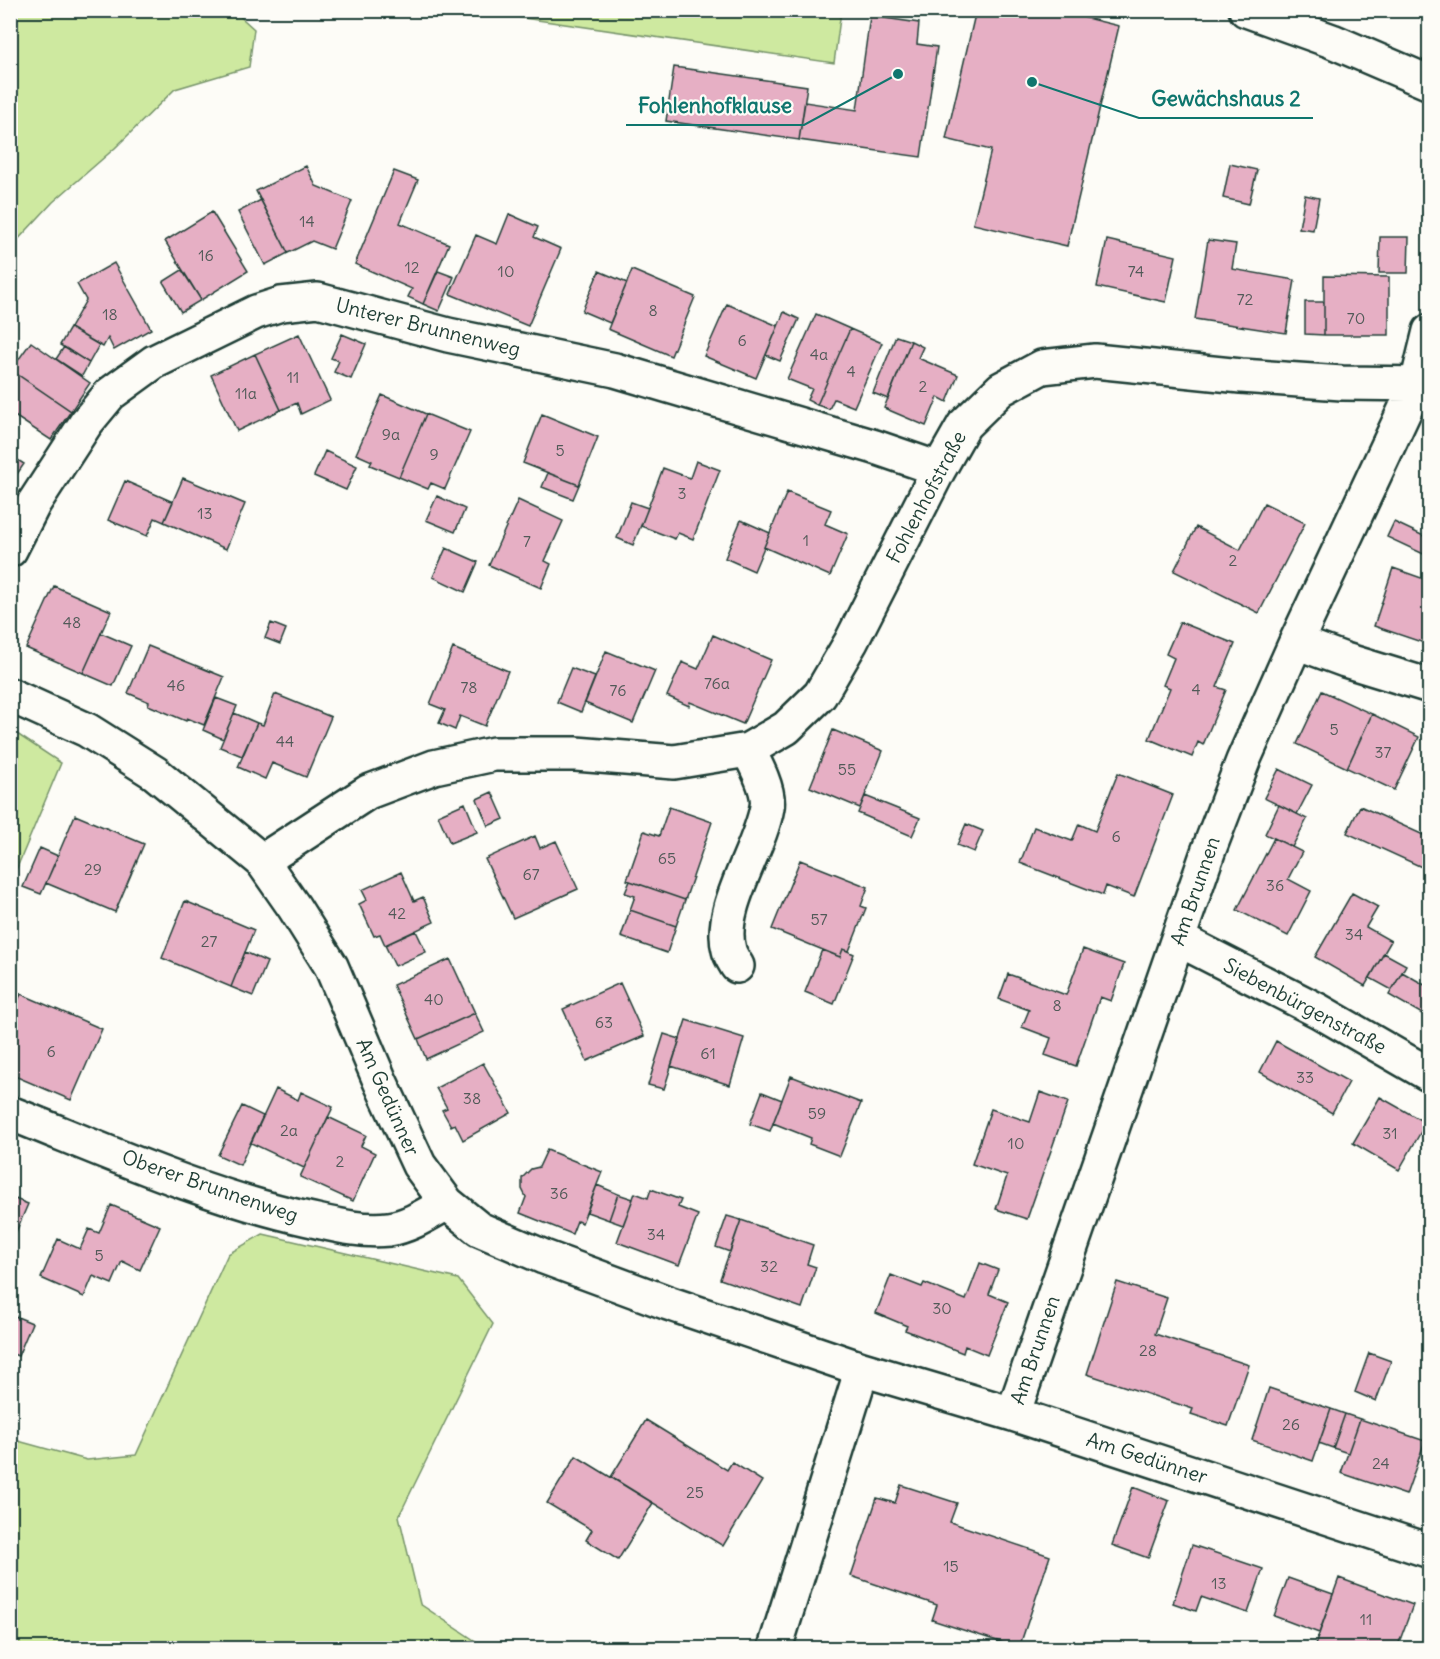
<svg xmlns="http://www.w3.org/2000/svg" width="1440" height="1659" font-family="Delius,sans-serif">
	<rect width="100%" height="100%" fill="#fdfcf7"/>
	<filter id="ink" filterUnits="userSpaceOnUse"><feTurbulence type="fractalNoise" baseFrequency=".0167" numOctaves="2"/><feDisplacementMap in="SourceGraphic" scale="12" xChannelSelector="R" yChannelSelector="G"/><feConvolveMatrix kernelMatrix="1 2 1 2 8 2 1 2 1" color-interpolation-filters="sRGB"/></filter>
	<g filter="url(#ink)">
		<path fill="#cee9a0" stroke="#76936a" stroke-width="1.5" d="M11 10 234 11 254 29 249 67 175 89 115 148 53 202 11 247Z
			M475 11 841 10V11L834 63Z
			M11 730 61 763 11 882V729Z
			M263 1234 458 1279 493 1324 399 1516 420 1604 486 1648H11V1439L87 1460 136 1455 228 1254Z"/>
		<path fill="#e6afc4" stroke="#1f3d34" stroke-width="1.5" d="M976 10H1054L1119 26 1067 246 973 224 991 150 946 139Z
			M870 16 919 23 917 44 937 47 921 157 799 140 805 102 857 110Z
			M674 67 807 86 799 140 666 121Z
			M1230 164 1257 170 1249 204 1223 198Z
			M306 166 316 186 352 201 332 249 312 241 288 253 256 191Z
			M394 171 418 180 400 223 449 244 423 304 408 297 412 289 355 264Z
			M1305 195 1319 198 1313 230 1299 228Z
			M261 200 288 253 265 265 238 212Z
			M212 212 248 271 201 300 165 241Z
			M509 214 538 227 534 237 561 249 528 326 450 294 476 235 497 244Z
			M1380 237H1409L1408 273H1379Z
			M1107 240 1176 256 1166 302 1097 287Z
			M1208 240 1236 244 1232 269 1295 280 1286 333 1195 319Z
			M114 263 151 329 114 350 108 338 103 347 70 328 86 300 77 284Z
			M182 270 201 300 181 312 163 282Z
			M632 270 695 297 671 356 608 329Z
			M438 271 454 277 439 311 423 304Z
			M599 271 627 283 610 323 582 311Z
			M1324 276 1389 277V335H1324Z
			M1305 302H1324V335L1305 334Z
			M727 304 778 326 756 378 704 356Z
			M784 312 799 319 780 361 766 355Z
			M816 314 850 329 817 405 807 400 812 389 787 379Z
			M70 328 99 345 89 363 60 345Z
			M850 329 882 343 854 407 834 399 829 409 817 405Z
			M299 334 330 400 301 414 297 403 281 410 255 354Z
			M342 334 366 344 351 379 334 372 339 361 331 358Z
			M896 336 911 341 888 399 873 393Z
			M911 341 923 347 918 358 958 375 947 402 938 397 926 426 884 408Z
			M31 342 90 383 71 411 11 370Z
			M64 347 89 363 82 376 56 359Z
			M255 354 281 410 237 431 211 375Z
			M11 370 71 411 51 440 10 413Z
			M382 395 426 414 399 477 370 465 372 461 356 454Z
			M426 414 470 432 445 489 431 483 428 489 399 477Z
			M542 414 598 437 579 485 523 463Z
			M325 451 357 466 346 490 314 476Z
			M10 455 24 464 10 484Z
			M696 461 720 470 693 539 678 533 675 539 641 526 663 468 690 478Z
			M548 473 579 485 573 499 542 487Z
			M183 478 245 504 226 549 164 522Z
			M125 481 173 502 164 522 155 518 147 536 108 520Z
			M787 492 831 510 825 524 848 534 830 576 764 547Z
			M437 496 465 509 455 532 426 520Z
			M518 500 563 521 545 561 551 564 541 588 489 565Z
			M631 502 648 508 633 545 617 538Z
			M1264 503 1305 523 1259 613 1174 571 1196 527 1240 550Z
			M741 520 770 533 754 571 725 558Z
			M1394 522 1430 539V557L1387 537Z
			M446 548 478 562 465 592 433 577Z
			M1393 568 1430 581V645L1374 626Z
			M54 586 111 611 83 673 26 648Z
			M1180 622 1235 644 1217 687 1226 690 1203 745 1198 742 1192 757 1149 739 1170 688 1163 685 1174 658 1166 654Z
			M271 623 286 629 280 644 265 638Z
			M101 633 131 646 113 686 83 673Z
			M713 635 771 660 743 724 690 702 689 706 667 696 682 662 698 669Z
			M148 646 224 677 204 725 187 718 186 721 148 705 149 702 128 693Z
			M453 648 508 671 485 726 460 716 455 730 439 723 445 710 430 704Z
			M606 651 655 671 633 723 585 703Z
			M571 668 595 677 581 712 557 702Z
			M1322 691 1372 714 1347 768 1297 744Z
			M275 694 331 717 306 777 272 763 265 779 238 767 257 723 263 725Z
			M216 698 237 706 223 739 203 730Z
			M234 713 257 723 242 756 220 747Z
			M1372 714 1419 737 1394 790 1347 768Z
			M833 730 883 751 860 808 810 787Z
			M1279 769 1312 785 1297 814 1264 798Z
			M1118 773 1173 795 1134 897 1106 886 1103 895 1020 863 1034 827 1072 841 1079 824 1095 831Z
			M492 792 504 819 488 826 477 799Z
			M865 796 920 818 912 836 858 813Z
			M465 803 477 832 450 843 438 815Z
			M1279 805 1307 819 1292 847 1265 834Z
			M1360 806 1430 838V860L1426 869 1347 833Z
			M669 807 712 822 685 900 627 880 644 831 659 836Z
			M75 815 144 844 115 912 46 883Z
			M966 824 983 831 974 852 957 845Z
			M535 836 540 848 556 841 578 889 513 918 485 859Z
			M1274 838 1302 852 1288 879 1311 891 1288 936 1237 910Z
			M40 848 58 856 41 894 23 887Z
			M800 860 868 887 861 906 866 908 849 951 843 949 840 957 772 929Z
			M401 872 414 901 423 897 434 922 385 945 380 934 374 936 359 904 367 900 362 890Z
			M630 881 685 900 676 926 630 910 635 896 625 893Z
			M1352 893 1378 907 1366 927 1391 941 1365 986 1315 957Z
			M185 901 254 930 231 987 162 958Z
			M630 910 676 926 667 953 621 937Z
			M416 931 426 952 395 966 385 945Z
			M843 949 854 954 834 1004 805 992 822 950 840 957Z
			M1083 949 1124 964 1111 1001 1100 997 1076 1066 1045 1055 1051 1038 1022 1027 1029 1010 999 999 1008 974 1066 995Z
			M245 952 267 962 253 996 231 987Z
			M1384 953 1406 965 1392 990 1370 978Z
			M450 959 475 1013 418 1039 393 985Z
			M1402 972 1430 988 1429 1018 1389 995Z
			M620 983 644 1036 587 1061 563 1009Z
			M10 989 21 994 10 1017Z
			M21 994 102 1029 71 1100 10 1074V1017Z
			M475 1013 484 1032 426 1059 418 1039Z
			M686 1020 744 1038 730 1085 671 1066Z
			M664 1034 680 1039 664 1089 648 1085Z
			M1276 1041 1349 1082 1332 1113 1260 1072Z
			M483 1063 511 1113 463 1140 455 1124 451 1126 442 1110 447 1108 436 1088Z
			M791 1076 861 1103 840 1156 809 1144 811 1138 773 1123Z
			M276 1089 298 1100 301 1092 333 1107 304 1168 251 1143Z
			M762 1092 782 1100 770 1131 750 1124Z
			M1040 1092 1068 1102 1027 1219 996 1209 1007 1176 972 1164 991 1109 1030 1122Z
			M1380 1097 1426 1123 1399 1170 1353 1143Z
			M242 1106 263 1116 240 1165 218 1155Z
			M328 1117 366 1135 361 1146 375 1153 353 1201 300 1177Z
			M547 1150 602 1172 582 1223 577 1221 572 1234 520 1213 526 1197 522 1189V1178L531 1169 539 1167Z
			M597 1185 618 1194 609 1220 587 1212Z
			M651 1189 681 1200 678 1207 698 1215 679 1265 617 1242 635 1193 648 1198Z
			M618 1194 633 1199 623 1225 609 1220Z
			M10 1197 28 1204 10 1246Z
			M111 1205 160 1226 140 1270 122 1261 112 1284 93 1276 84 1297 41 1278 58 1239 80 1249 89 1229 99 1233Z
			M727 1216 741 1220 730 1252 716 1247Z
			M741 1220 813 1245 807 1264 816 1267 802 1308 720 1279Z
			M980 1263 998 1270 989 1294 1008 1302 987 1355 965 1346 963 1353 905 1330 907 1326 876 1313 891 1275 922 1287 924 1283 966 1300Z
			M1117 1282 1167 1298 1155 1334 1249 1365 1228 1426 1191 1414 1193 1409 1087 1374Z
			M10 1314 32 1323 18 1356 10 1353Z
			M1369 1353 1391 1361 1376 1401 1355 1392Z
			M1269 1388 1331 1409 1313 1461 1252 1440Z
			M1331 1409 1345 1414 1333 1448 1319 1443Z
			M1345 1414 1360 1419 1348 1453 1333 1448Z
			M1360 1419 1425 1441 1406 1495 1341 1473Z
			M646 1420 727 1470 732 1462 762 1481 723 1546 611 1477Z
			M576 1456 653 1503 618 1560 586 1540 592 1530 547 1503Z
			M1430 1475V1495L1423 1492Z
			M901 1485 957 1503 950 1522 1050 1556 1019 1648 932 1620 937 1605 851 1576 877 1498 895 1503Z
			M1133 1487 1169 1501 1148 1558 1112 1545Z
			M1192 1545 1263 1569 1248 1613 1201 1597 1196 1611 1173 1603Z
			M1288 1578 1333 1594 1319 1633 1274 1616Z
			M1339 1578 1413 1605 1397 1648H1314Z"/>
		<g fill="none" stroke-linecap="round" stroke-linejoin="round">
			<defs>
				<path id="minor" d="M1246 10 1332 41 1430 83
					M10 550 34 503 86 423 110 394 154 362 256 312 281 304 318 300 448 335 615 370 875 447 939 469
					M1296 642 1345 660 1430 686
					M10 695 87 730 155 773 262 861 294 907 331 966 380 1081 419 1165 447 1203 479 1229 544 1257 668 1303 862 1369 1013 1414 1430 1551
					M262 861 368 792 434 767 494 754H576L674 762 748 750 786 728 820 695 851 642 939 469 964 425 1001 389 1042 367 1095 361 1241 376 1342 383 1430 384
					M1178 939 1319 1011 1430 1075
					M737 966C734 961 730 955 729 950 717 908 760 850 767 807 770 791 756 765 748 750
					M10 1113C108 1152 205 1196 308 1219 335 1225 361 1232 389 1229 410 1226 429 1213 447 1203
					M1013 1414 1208 852 1243 761 1296 642 1417 384 1430 331
					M775 1648 862 1369"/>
			</defs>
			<use href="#minor" stroke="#1f3d34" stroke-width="38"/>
			<use href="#minor" stroke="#fdfcf7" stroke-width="33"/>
		</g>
	</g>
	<g text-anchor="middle" stroke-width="4.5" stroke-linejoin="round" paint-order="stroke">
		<g font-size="16" fill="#515a58">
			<text x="307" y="227">14</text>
			<text x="206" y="261">16</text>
			<text x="412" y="273">12</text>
			<text x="506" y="277">10</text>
			<text x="1136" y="277">74</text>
			<text x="1245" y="305">72</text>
			<text x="653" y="316">8</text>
			<text x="110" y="320">18</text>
			<text x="1356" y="324">70</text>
			<text x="742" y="346">6</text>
			<text x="819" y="360">4a</text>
			<text x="851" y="377">4</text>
			<text x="293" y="383">11</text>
			<text x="923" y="392">2</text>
			<text x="246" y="399">11a</text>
			<text x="391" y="440">9a</text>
			<text x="560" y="456">5</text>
			<text x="434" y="460">9</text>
			<text x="682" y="499">3</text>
			<text x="205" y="519">13</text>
			<text x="806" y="546">1</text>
			<text x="527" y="547">7</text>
			<text x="1233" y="566">2</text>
			<text x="72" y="628">48</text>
			<text x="717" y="689">76a</text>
			<text x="176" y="691">46</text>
			<text x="469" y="693">78</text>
			<text x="1196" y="695">4</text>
			<text x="618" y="696">76</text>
			<text x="1334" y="735">5</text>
			<text x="285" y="747">44</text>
			<text x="1383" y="758">37</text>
			<text x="847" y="775">55</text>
			<text x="1116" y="842">6</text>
			<text x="667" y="864">65</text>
			<text x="93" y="875">29</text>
			<text x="531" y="880">67</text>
			<text x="1275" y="891">36</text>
			<text x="397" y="919">42</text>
			<text x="819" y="925">57</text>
			<text x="1354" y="940">34</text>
			<text x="209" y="947">27</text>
			<text x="434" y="1005">40</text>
			<text x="1057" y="1011">8</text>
			<text x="604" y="1028">63</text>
			<text x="51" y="1057">6</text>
			<text x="708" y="1059">61</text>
			<text x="1305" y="1083">33</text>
			<text x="472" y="1104">38</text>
			<text x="817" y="1119">59</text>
			<text x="289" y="1136">2a</text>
			<text x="1390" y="1139">31</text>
			<text x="1016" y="1149">10</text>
			<text x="340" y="1167">2</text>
			<text x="559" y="1199">36</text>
			<text x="656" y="1240">34</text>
			<text x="99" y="1261">5</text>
			<text x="769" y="1272">32</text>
			<text x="942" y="1314">30</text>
			<text x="1148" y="1356">28</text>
			<text x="1291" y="1430">26</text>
			<text x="1381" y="1469">24</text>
			<text x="695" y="1498">25</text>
			<text x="951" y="1572">15</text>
			<text x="1219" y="1589">13</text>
			<text x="1366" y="1625">11</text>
		</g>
		<g font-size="20" fill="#1f3d34" stroke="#fdfcf7">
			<text transform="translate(428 327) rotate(14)" y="7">Unterer Brunnenweg</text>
			<text transform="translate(926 497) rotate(-62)" y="7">Fohlenhofstraße</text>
			<text transform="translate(1195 891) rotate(-71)" y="7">Am Brunnen</text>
			<text transform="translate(1305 1006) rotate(28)" y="7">Siebenbürgenstraße</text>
			<text transform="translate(388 1097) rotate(66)" y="7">Am Gedünner</text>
			<text transform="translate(210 1186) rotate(19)" y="7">Oberer Brunnenweg</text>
			<text transform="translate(1035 1350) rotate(-71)" y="7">Am Brunnen</text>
			<text transform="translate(1147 1458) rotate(18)" y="7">Am Gedünner</text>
		</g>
	</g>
	<path fill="none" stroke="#0f766e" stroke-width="2" d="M1032 82L1139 118H1313M898 74L804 125H626"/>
	<g fill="#0f766e" stroke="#fdfcf7" stroke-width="2">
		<circle cx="1032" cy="82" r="6"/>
		<circle cx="898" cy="74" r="6"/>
	</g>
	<g font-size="21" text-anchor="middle" font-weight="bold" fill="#0f766e" stroke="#fdfcf7" stroke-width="4.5" stroke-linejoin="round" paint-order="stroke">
		<text x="1226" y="106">Gewächshaus 2</text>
		<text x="715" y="113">Fohlenhofklause</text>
	</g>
	<rect width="1440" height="1659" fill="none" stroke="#fdfcf7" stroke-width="36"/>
	<rect x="18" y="18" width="1404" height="1623" fill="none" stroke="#1f3d34" stroke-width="2" filter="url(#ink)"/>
</svg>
